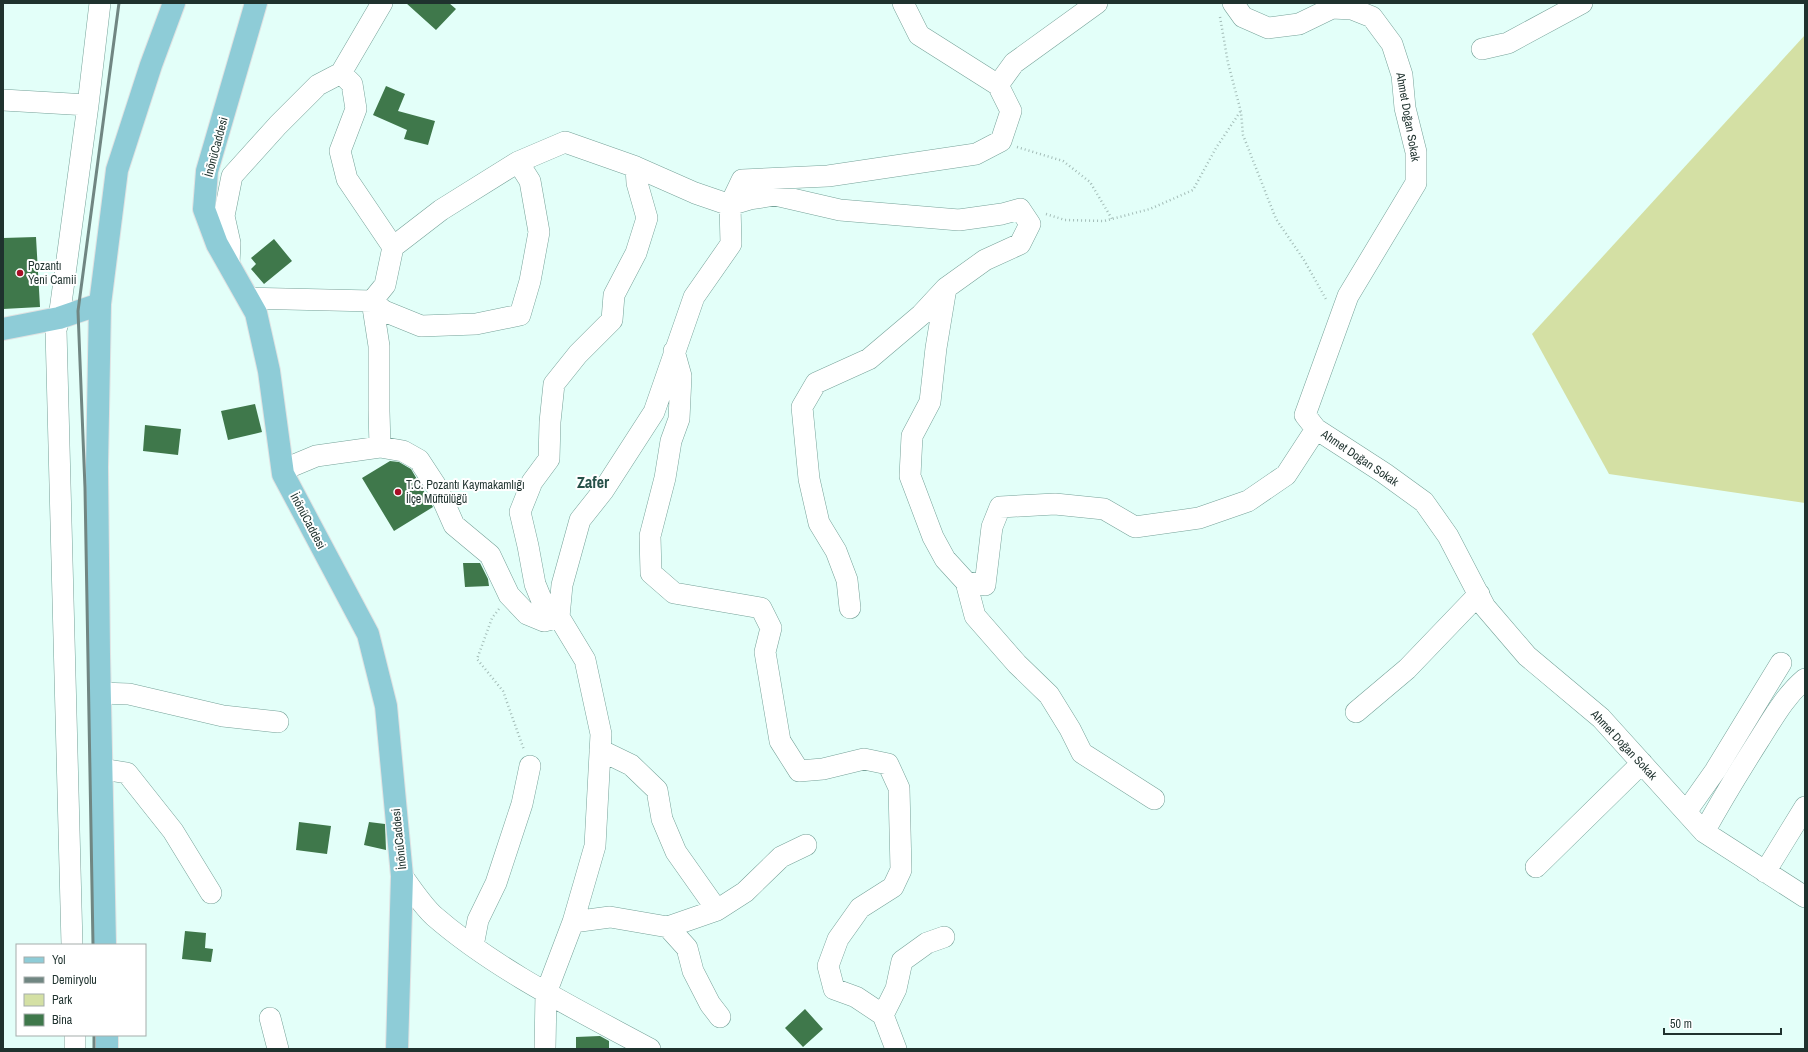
<svg xmlns="http://www.w3.org/2000/svg" width="1808" height="1052" font-family="'Archivo Narrow',sans-serif">
	<rect width="100%" height="100%" fill="#e3fff9"/>
	<path fill="#d4e0a4" d="M1805 35V503L1609 474 1532 334Z"/>
	<path fill="#3f784b" d="M406 3H449L456 9 436 30Z
		M386 86 405 94 398 111 435 121 428 145 404 139 407 130 373 115Z
		M36 237 40 307 3 309V238Z
		M274 239 292 261 264 284 251 269 256 264 251 258Z
		M255 404 262 432 228 440 221 411Z
		M145 425 181 429 178 455 143 451Z
		M390 461 399 462 411 469 433 507 394 531 362 478Z
		M463 563H480L488 579 489 586 465 587Z
		M299 822 331 826 327 854 296 850Z
		M369 822 385 824 386 850 364 845Z
		M185 931 206 933 205 948 213 949 211 962 182 959Z
		M805 1009 823 1029 803 1047 785 1028Z
		M600 1036 609 1041V1049H576V1037Z"/>
	<g fill="none" stroke-linecap="round" stroke-linejoin="round">
		<defs>
			<path id="minor" d="M1233 3 1243 17 1268 28 1299 24 1332 8 1352 9 1372 17 1392 44 1402 75 1405 108 1416 152V183L1348 296 1305 415 1316 429 1384 473 1424 502 1448 536 1485 607 1527 656 1601 718 1704 832 1805 897
				M1482 49 1508 43 1582 3
				M341 73 352 84 356 109 340 151 347 179 393 247
				M998 85 1014 63 1097 3
				M3 100 88 105
				M229 264 230 243 224 216 232 176 278 125 318 85 341 73 382 3
				M946 288 936 348 930 402 912 436 910 476 933 537 945 559 966 582 985 585 992 527 1000 507 1055 504 1104 509 1135 527 1199 518 1248 501 1286 475 1316 429
				M248 298 372 301 385 285 393 247 441 210 518 162 565 142 636 167 695 193 730 205 750 199 775 195 840 210 959 220 1002 214 1020 209 1030 224 1020 244 985 260 946 288 921 315 869 359 816 383 802 407 809 479 819 523 836 551 847 580 850 608
				M372 301 384 311 421 326 476 324 520 315 530 281 539 232 530 181 518 162
				M372 301 379 346V411L380 447
				M674 351 681 376 679 419 671 441 665 478 650 536 651 573 674 593 761 608 771 628 765 652 780 741 799 771 823 769 864 759 888 764 899 788 901 870 893 887 860 908 838 939 828 966 834 989 856 997 883 1015 896 1049
				M283 474 292 466 316 456 380 447 403 451 419 460 438 489 454 525 490 555 509 595 527 614 544 621 559 617 544 606 535 584 528 546 520 512 532 482 549 459 550 422 554 384 578 354 612 320 614 295 636 253 647 218 637 183 636 167
				M966 582 975 616 1017 664 1049 695 1070 729 1082 753 1154 799
				M100 693 129 694 223 716 278 722
				M1356 712 1407 669 1479 594
				M102 769 127 773 173 831 211 893
				M1686 812 1715 771 1781 663
				M1704 832C1721 801 1740 770 1759 740 1773 718 1785 696 1805 679
				M1536 867 1642 763
				M1765 872 1805 807
				M402 876C412 889 422 905 434 916 496 970 578 1010 650 1049
				M717 910 745 892 781 857 806 845
				M573 922 610 917 668 927 717 910 676 852 662 819 657 790 631 765 600 750
				M668 927 687 948 693 971 710 1004 720 1017
				M72 945 56 330 59 318 88 105 100 3
				M473 946 478 920 496 883 522 804 530 766
				M883 1015 896 989 902 961 927 943 944 937
				M270 1018 278 1049
				M75 1035V1049
				M545 1049 546 993 573 922 595 846 601 734 585 660 559 617 562 585 580 520 603 491 654 412 694 297 731 244 730 205 742 180 828 176 976 154 1001 141 1011 111 998 85 919 35 903 3"/>
			<path id="major" d="M256 3 207 171 204 209 217 244 256 313 269 371 283 474 368 634 386 706 402 876 397 1049
				M3 329 59 318 100 304
				M105 945 99 654 97 467 100 304 117 170 151 65 174 3
				M107 1035V1049"/>
		</defs>
		<use href="#minor" stroke="#76a299" stroke-width="22"/>
		<use href="#major" stroke="#e0e2e2" stroke-width="24"/>
		<path stroke="#a3bcb7" stroke-width="2.5" stroke-dasharray="1 3" stroke-linecap="butt" d="M1220 17 1228 63 1241 112 1243 135 1276 219 1304 260 1327 301
			M1017 147 1063 161 1090 182 1112 219
			M1046 214 1065 220 1104 221 1150 209 1193 190 1216 148 1240 112
			M499 609 492 618 477 659 503 691 524 750"/>
		<use href="#minor" stroke="#fff" stroke-width="21"/>
		<use href="#major" stroke="#8eccd7" stroke-width="22"/>
		<path stroke="#708682" stroke-width="3" d="M93 945 85 488 78 311 119 3
			M94 1035V1049"/>
	</g>
	<g fill="#a70e26" stroke="#fff" stroke-width="1.5">
		<circle cx="20" cy="273" r="4"/>
		<circle cx="398" cy="492" r="4"/>
	</g>
	<g text-anchor="middle" stroke-width="4" stroke-linejoin="round" paint-order="stroke">
		<g font-size="12" fill="#1f322e" stroke="#fff">
			<text transform="translate(1408 117) rotate(80)" y="4">Ahmet Doğan Sokak</text>
			<text transform="translate(216 147) rotate(-75)" y="4">İnönüCaddesi</text>
			<text transform="translate(1360 458) rotate(34)" y="4">Ahmet Doğan Sokak</text>
			<text transform="translate(308 521) rotate(62)" y="4">İnönüCaddesi</text>
			<text transform="translate(1624 745) rotate(47)" y="4">Ahmet Doğan Sokak</text>
			<text transform="translate(399 839) rotate(-96)" y="4">İnönüCaddesi</text>
		</g>
		<g font-size="12" fill="#1f322e" stroke="#fff" text-anchor="start">
			<text x="28" y="270">Pozantı<tspan x="28" dy="14">Yeni Camii</tspan></text>
			<text x="406" y="489">T.C. Pozantı Kaymakamlığı<tspan x="406" dy="14">İlçe Müftülüğü</tspan></text>
		</g>
		<g font-size="16" font-weight="bold" fill="#275149" stroke="#fff">
			<text x="593" y="488">Zafer</text>
		</g>
	</g>
	<rect width="1808" height="1052" fill="none" stroke="#1f322e" stroke-width="8"/>
	<rect x="16" y="944" width="130" height="92" fill="#ffffff" stroke="#a5adab"/>
	<rect x="24" y="957" width="20" height="6" fill="#8eccd7" stroke="#a5adab"/>
	<text x="52" y="964" font-size="12" fill="#1f322e">Yol</text>
	<rect x="24" y="977" width="20" height="6" fill="#708682" stroke="#a5adab"/>
	<text x="52" y="984" font-size="12" fill="#1f322e">Demiryolu</text>
	<rect x="24" y="994" width="20" height="12" fill="#d4e0a4" stroke="#a5adab"/>
	<text x="52" y="1004" font-size="12" fill="#1f322e">Park</text>
	<rect x="24" y="1014" width="20" height="12" fill="#3f784b" stroke="#a5adab"/>
	<text x="52" y="1024" font-size="12" fill="#1f322e">Bina</text>
	<path d="M1664 1028v6h117v-6" fill="none" stroke="#1f322e" stroke-width="2"/>
	<text x="1670" y="1028" font-size="12" fill="#1f322e" stroke="#ffffff" stroke-width="3" paint-order="stroke">50 m</text>
</svg>
